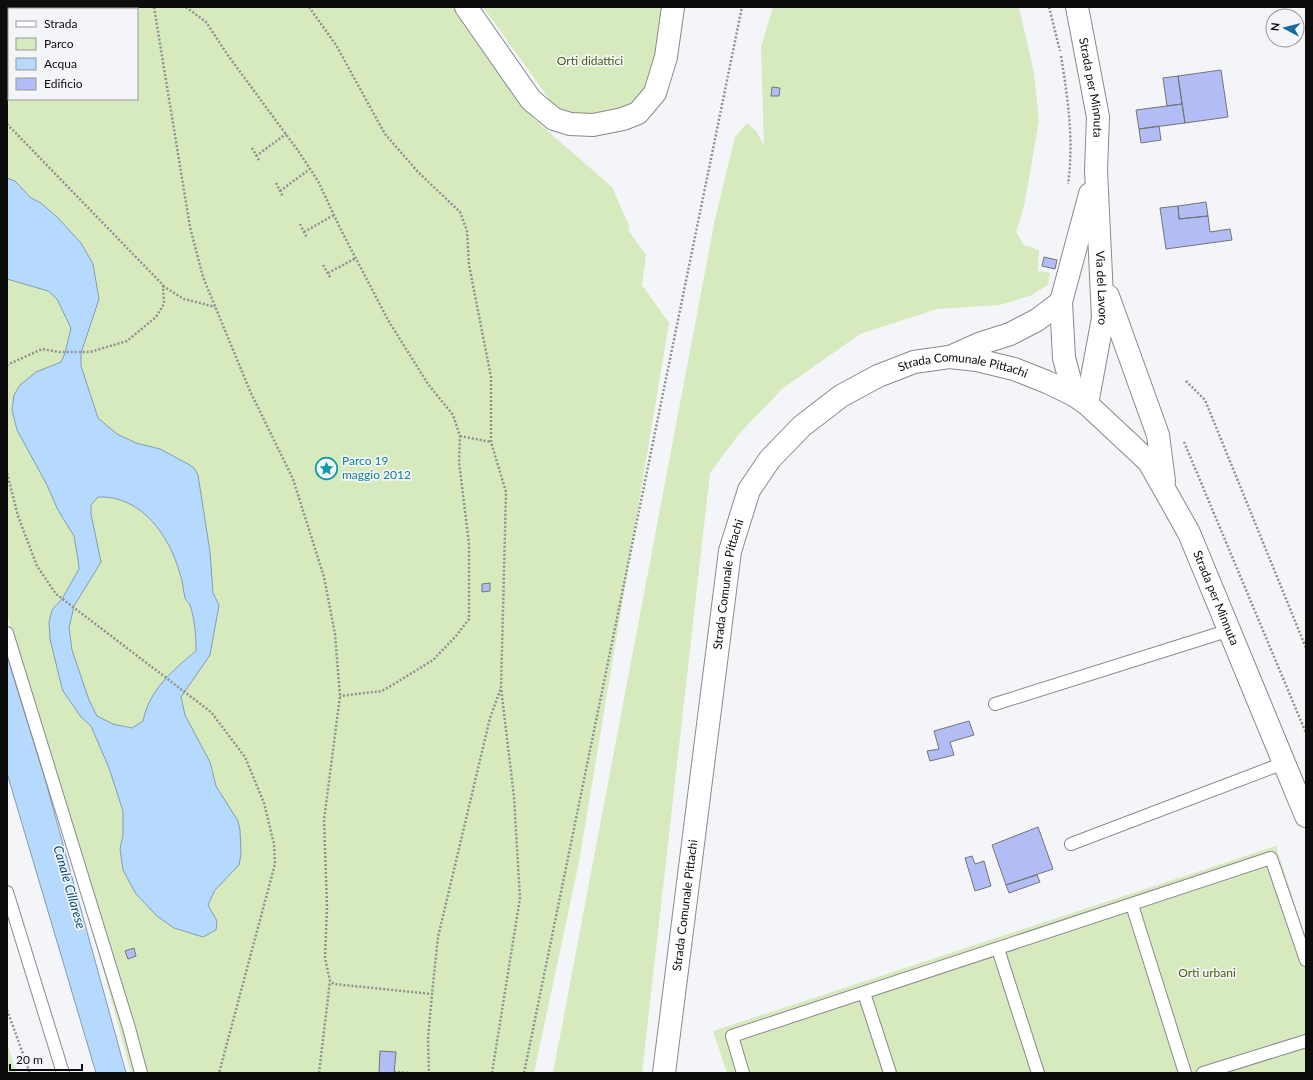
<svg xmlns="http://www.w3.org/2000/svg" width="1313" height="1080" font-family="Lato,sans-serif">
	<rect width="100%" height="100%" fill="#f4f5f8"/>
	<path fill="#d7eabd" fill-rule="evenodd" d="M7 7H458L534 119 612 187 630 228 628 230 646 255 642 285 669 323 579 862 534 1073H131L7 613ZM9 9H137V99H9Z
		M483 7H662C656 57 660 103 600 116 588 119 572 115 560 114Z
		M773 7H1019L1034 73 1039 121 1024 207 1016 232 1024 245 1039 250 1038 271 1050 273 1048 285 1030 296 999 305 937 309 860 334 782 389 739 434 710 473 642 1073H553L715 219 735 137 747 123 757 132 764 146 761 47Z
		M1276 846 1306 939V1073H727L713 1031Z
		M7 1042 16 1073H7Z"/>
	<path fill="#b6d9fe" stroke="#839cb6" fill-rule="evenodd" d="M7 178 15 181 31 198 41 203 58 218 81 243 93 264 99 299 81 353V366L98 418 117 434 136 443 160 449 188 464 194 468 198 475 210 552 213 593 219 605 210 655 181 697 185 715 210 762 216 786 238 821 240 830 241 854 239 865 215 890 208 905 217 921 216 930 203 937 174 928 157 916 136 894 123 870 120 849 123 835V811L109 768 91 726 81 717 63 691 60 680 50 639 49 622 52 610 62 599 79 569 78 559 74 536 58 510 47 485 17 430 12 410 14 395 20 385 36 372 61 362 65 353 71 328 57 299 48 291 7 279ZM98 497C141 495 170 536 180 574 183 581 183 590 185 598 186 601 189 602 190 605 195 620 196 636 196 651 173 670 149 690 143 721L132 728 113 724 97 716 89 700 72 650 69 628 74 606 101 562 91 514V505Z
		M7 656 45 779 126 1073H96L7 773Z"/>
	<path fill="#b2bdf5" stroke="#747477" d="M1221 70 1228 117 1185 123 1178 76Z
		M1178 76 1182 104 1167 106 1163 78Z
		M772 87 780 88 779 96H771Z
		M1182 104 1185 123 1139 129 1136 110Z
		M1159 126 1161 140 1141 143 1139 129Z
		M1206 202 1208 216 1179 219 1178 206Z
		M1178 206 1179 219 1208 216 1210 232 1230 229 1232 240 1166 249 1160 208Z
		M1044 257 1057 260 1055 269 1042 266Z
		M490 583V591L482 592V584Z
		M969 721 974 735 950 742 954 755 930 761 927 751 939 749 934 731Z
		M1038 827 1053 869 1006 885 992 845Z
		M972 856 975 864 984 861 991 886 975 891 965 858Z
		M1037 875 1040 882 1009 893 1006 885Z
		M134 948 136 956 128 959 125 951Z
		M380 1051 396 1052 394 1073H379Z"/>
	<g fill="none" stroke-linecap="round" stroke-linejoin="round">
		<defs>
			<path id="lane" d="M7 633 129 1028 141 1073
				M995 704 1230 630
				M1071 844 1284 763
				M7 892 63 1073
				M1132 905 1185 1073
				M998 949 1038 1073
				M864 993 890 1073
				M743 1073 732 1036 1271 858 1306 960
				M1203 1073 1306 1041"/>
			<path id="street" d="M466 7 531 100 554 119 570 124 593 125 623 119 638 113 655 93 666 57 673 7"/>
			<g id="secondary">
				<path id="s1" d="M1077 7 1098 117 1096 170 1103 318 1087 404"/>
				<path d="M1108 296 1158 435 1164 481"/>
				<path d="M950 357 979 344 1010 334 1037 320 1061 302"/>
				<path d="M1074 395 1064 358 1061 302 1090 194"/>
				<path id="s2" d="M664 1073 730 551 749 490 770 459 802 426 841 396 878 376 914 362 949 357 977 360 1014 369 1047 382 1074 395 1087 404 1149 462 1189 533 1306 816"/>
			</g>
		</defs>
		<use href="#lane" stroke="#898a8d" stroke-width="14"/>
		<use href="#street" stroke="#898a8d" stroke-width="24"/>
		<use href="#secondary" stroke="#898a8d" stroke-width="24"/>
		<path stroke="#909092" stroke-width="2.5" stroke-dasharray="2 2" stroke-linecap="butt" d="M154 7 190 227 203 277 250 391 293 479 324 577 335 634 340 696 324 820 327 906 325 958 330 981 334 984 432 994 428 1039 429 1073
			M186 7 206 22 227 54 299 152 318 181 340 228 388 320 428 384 453 415 460 436 459 462 469 544V619L456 636 433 660 399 681 382 691 340 696
			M309 7 336 45 385 134 418 172 460 212 467 231 469 265 491 377V442L506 492 501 688 490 718 438 937 432 994
			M1049 7 1060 51
			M1061 56C1068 99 1074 141 1068 184
			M7 124 163 285 164 304 156 317 127 341 90 352H59L42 349 7 365
			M252 148 260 162
			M256 156 286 134
			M276 183 283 197
			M280 191 310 169
			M300 224 307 238
			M304 232 334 215
			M323 265 331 279
			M328 273 356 258
			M163 286 184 299 215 307
			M1186 381 1205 400 1306 648
			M460 436 491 442
			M1184 442 1306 733
			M7 473 18 516 37 566 56 594 211 712 245 757 264 803 274 844 275 864 219 1073
			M7 1010 30 1073
			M394 1072 408 1073
			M319 1073 330 981
			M492 1073 520 898 514 797 501 688
			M524 1073 742 7"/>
		<use href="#lane" stroke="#fff" stroke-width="12"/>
		<use href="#street" stroke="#fff" stroke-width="22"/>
		<use href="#secondary" stroke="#fff" stroke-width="22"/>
	</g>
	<defs>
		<symbol id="sight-ring" viewBox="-11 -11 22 22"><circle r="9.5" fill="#f4f5f8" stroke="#0f9aa8" stroke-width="1.5"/><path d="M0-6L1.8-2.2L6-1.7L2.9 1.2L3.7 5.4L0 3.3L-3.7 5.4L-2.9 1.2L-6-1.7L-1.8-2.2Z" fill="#0f9aa8"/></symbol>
	</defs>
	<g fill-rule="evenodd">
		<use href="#sight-ring" x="314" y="456" width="25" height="25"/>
	</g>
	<g text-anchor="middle" stroke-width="3.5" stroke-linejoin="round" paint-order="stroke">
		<g font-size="12" fill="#46600c" stroke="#f4f5f8">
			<text x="590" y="65">Orti didattici</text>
			<text x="1207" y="977">Orti urbani</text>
		</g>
		<g font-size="12" fill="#0c0c0d" stroke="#f4f5f8">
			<text dy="4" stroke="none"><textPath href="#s1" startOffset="82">Strada per Minnuta</textPath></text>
			<text dy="4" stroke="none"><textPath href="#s1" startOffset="283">Via del Lavoro</textPath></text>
			<text dy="4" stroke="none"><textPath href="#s2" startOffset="853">Strada Comunale Pittachi</textPath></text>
			<text dy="4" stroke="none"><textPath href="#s2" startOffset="493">Strada Comunale Pittachi</textPath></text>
			<text dy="4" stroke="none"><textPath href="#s2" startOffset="1223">Strada per Minnuta</textPath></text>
			<text dy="4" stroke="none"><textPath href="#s2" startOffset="169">Strada Comunale Pittachi</textPath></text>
		</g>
		<g font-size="12" fill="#0d838f" stroke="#f4f5f8" text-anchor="start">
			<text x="342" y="465">Parco 19<tspan x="342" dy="14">maggio 2012</tspan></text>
		</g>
		<g font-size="13" font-style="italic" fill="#054a80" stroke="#f4f5f8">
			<text transform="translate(70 887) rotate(74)" y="5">Canale Cillarese</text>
		</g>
	</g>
	<rect width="1313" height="1080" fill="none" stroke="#0c0c0d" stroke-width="16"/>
	<rect x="8" y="8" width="130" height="92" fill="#f4f5f8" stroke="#97989a"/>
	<rect x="16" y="21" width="20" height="6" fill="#ffffff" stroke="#97989a"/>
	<text x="44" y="28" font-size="12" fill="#0c0c0d">Strada</text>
	<rect x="16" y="38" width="20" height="12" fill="#d7eabd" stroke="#97989a"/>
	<text x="44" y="48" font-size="12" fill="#0c0c0d">Parco</text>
	<rect x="16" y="58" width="20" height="12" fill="#b6d9fe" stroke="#97989a"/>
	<text x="44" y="68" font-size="12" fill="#0c0c0d">Acqua</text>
	<rect x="16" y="78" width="20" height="12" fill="#b2bdf5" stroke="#97989a"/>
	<text x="44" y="88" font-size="12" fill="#0c0c0d">Edificio</text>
	<g transform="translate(1285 28) rotate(277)"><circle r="19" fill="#f4f5f8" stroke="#97989a"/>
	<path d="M0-3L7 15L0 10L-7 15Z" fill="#1c699c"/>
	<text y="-6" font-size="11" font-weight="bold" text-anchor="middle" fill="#0c0c0d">N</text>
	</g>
	<path d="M10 1064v6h72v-6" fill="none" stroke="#0c0c0d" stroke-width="2"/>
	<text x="16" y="1064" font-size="12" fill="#0c0c0d" stroke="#f4f5f8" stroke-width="3" paint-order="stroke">20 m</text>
</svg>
